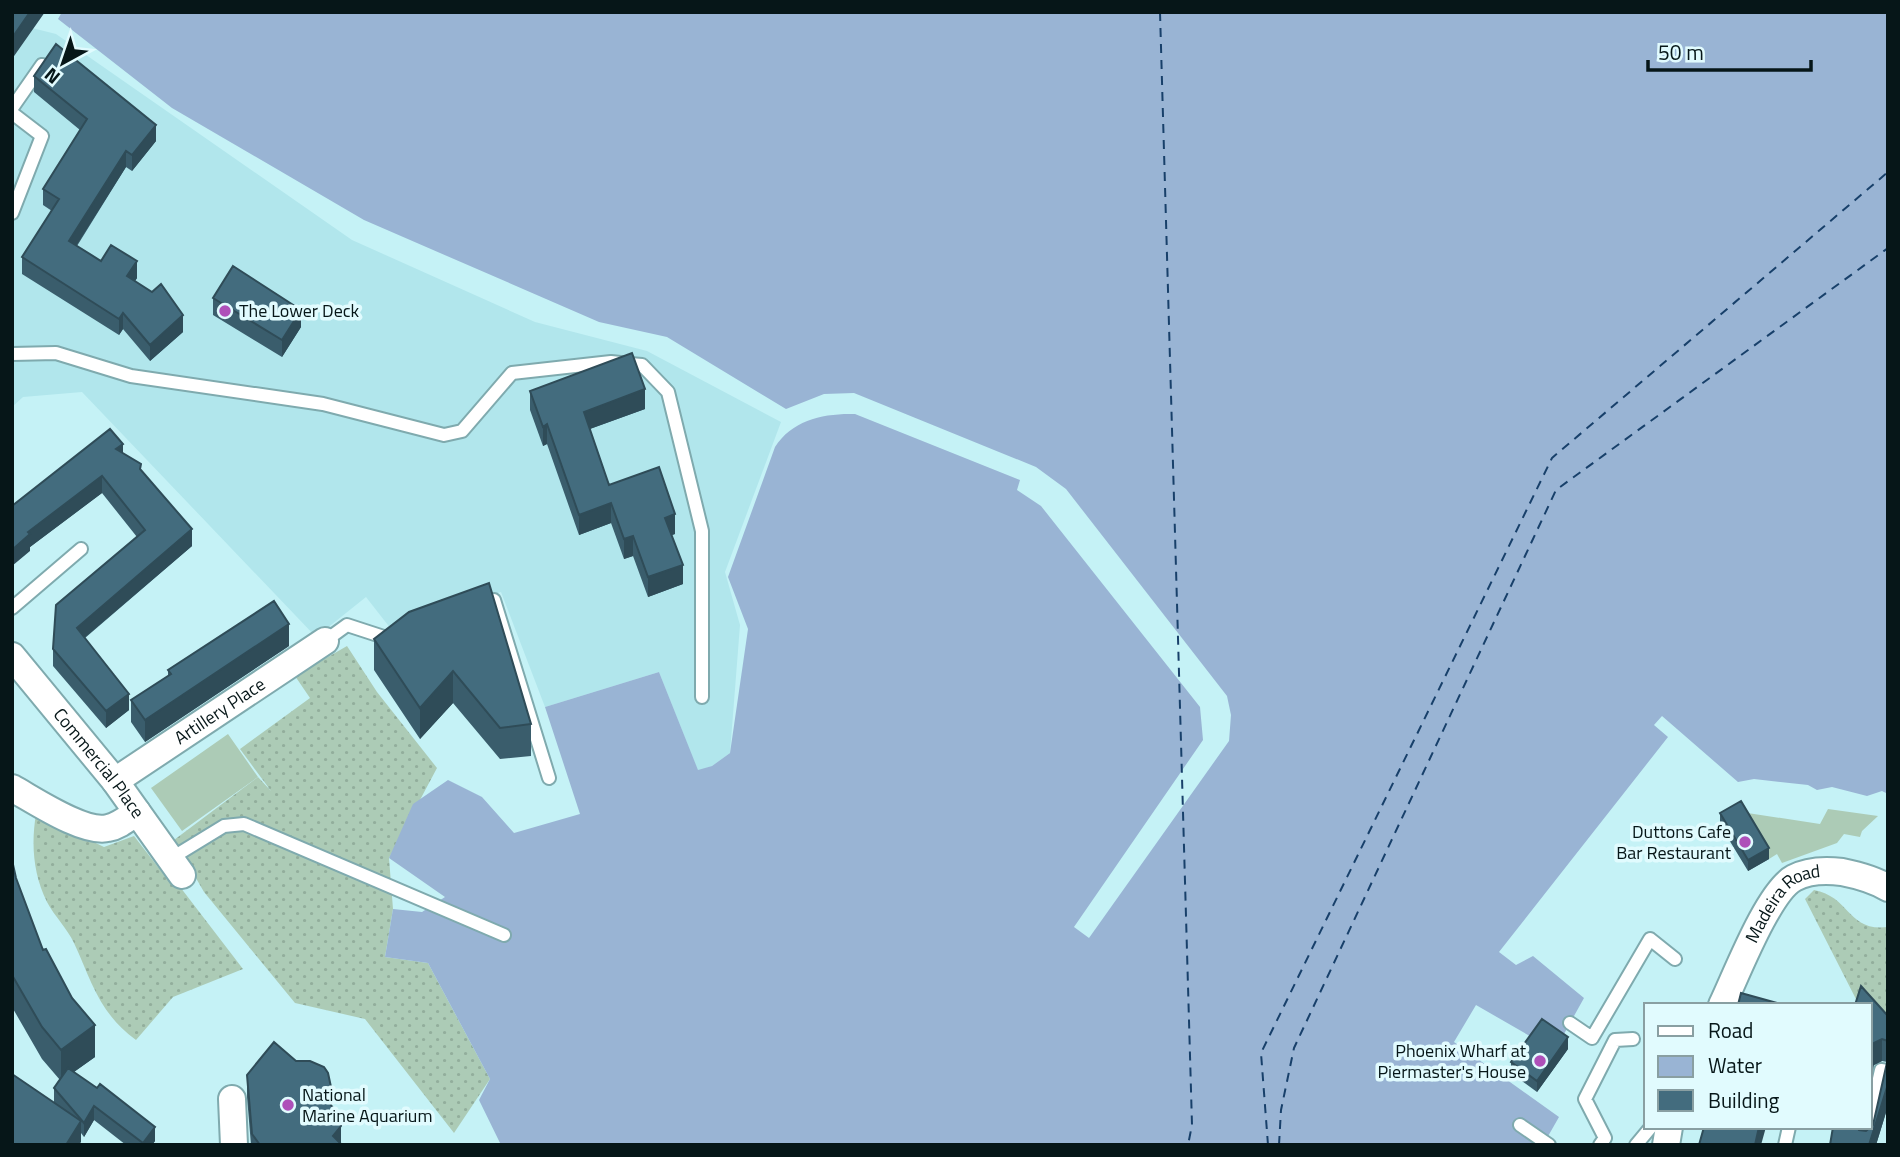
<svg xmlns="http://www.w3.org/2000/svg" width="1900" height="1157" font-family="'Titillium Web',sans-serif">
	<defs>
		<pattern id="grass-dots" width="8" height="8" patternUnits="userSpaceOnUse" patternTransform="scale(1.75)"><rect width="8" height="8" fill="#accbb6"/><path d="M2 2h.1M6 6h.1" fill="none" stroke="#92ae9c" stroke-width="1.8" stroke-linecap="round"/></pattern>
	</defs>
	<rect width="100%" height="100%" fill="#c5f2f6"/>
	<path fill="#b1e6ec" d="M12 12 32 28 56 34 352 240 535 322 647 351 781 422 725 572 740 625 730 753 712 766 698 771 659 672 545 707 501 592 391 629 366 597 316 637 82 392 23 397 12 407Z"/>
	<path fill="url(#grass-dots)" d="M347 646 377 692 437 768 389 858 393 909 385 957 428 963 490 1079 454 1133 365 1019 295 1003 204 892 174 840 258 777 271 791 240 749 310 698 295 676Z
		M36 814 104 847 134 836 165 876 174 879 243 969 173 997 136 1040C99 1013 92 982 74 943 67 928 55 917 47 902 33 874 31 844 36 814Z
		M1814 890C1851 897 1847 932 1888 927V1038L1870 1005H1859L1805 899Z"/>
	<path fill="#accbb6" d="M228 734 258 777 182 831 151 788Z
		M1828 809 1878 816 1862 831 1860 837 1844 834 1837 843 1782 863 1777 854 1769 859 1741 812 1820 824Z"/>
	<path fill="#99b4d4" d="M62 12H1888V794L1882 791 1867 796 1832 787 1817 790 1808 785 1754 779 1738 782 1662 716 1654 725 1668 737 1499 952 1516 965 1533 956 1584 998 1564 1034 1546 1024 1535 1039 1476 1005 1454 1042 1559 1117 1543 1145H501L479 1100 490 1079 428 963 385 957 393 909 422 912 445 897 389 858 413 804 448 780 482 797 514 833 580 814 545 707 659 672 698 770 712 766 730 753 748 629 728 577 775 447C792 420 824 413 855 414L1020 480 1017 490 1041 506 1200 707 1203 740 1074 927 1089 938 1229 741 1231 715 1227 696 1066 489 1036 467 854 393 824 394 786 409 667 337 599 322 364 220 172 108 58 19Z"/>
	<g fill="none" stroke-linecap="round" stroke-linejoin="round">
		<path stroke="#18406a" stroke-width="2" stroke-dasharray="9 7" stroke-linecap="butt" d="M1160 12 1192 1125 1188 1145
			M1268 1145 1261 1053 1552 458 1888 172
			M1279 1145 1281 1110 1294 1048 1556 490 1888 248"/>
		<defs>
			<path id="lane" d="M12 108 42 65
				M12 113 42 136 12 213
				M12 354 56 353 131 376 323 404 444 435 462 431 512 373 611 362 630 364 642 365 668 392 702 531V697
				M491 601 494 600 549 778
				M12 608 81 549
				M325 641 347 625 393 640
				M170 859 224 826 244 824 504 935
				M1570 1023 1592 1038 1650 939 1675 959
				M1870 1118 1881 1070 1888 1071
				M1520 1125 1549 1145
				M1600 1145 1605 1138 1585 1099 1615 1040 1633 1039
				M1636 1145 1651 1127
				M1785 1145 1789 1127
				M1864 1145 1868 1127"/>
			<g id="street">
				<path id="s1" d="M12 656 115 781 182 875"/>
				<path id="s2" d="M115 781 325 641"/>
				<path d="M12 788C34 800 84 834 108 828 119 826 128 818 137 812"/>
				<path id="s3" d="M1722 1005C1736 976 1768 892 1794 878 1809 870 1826 870 1842 872 1857 875 1875 880 1888 888"/>
				<path d="M232 1099 234 1145"/>
				<path d="M1666 1145 1669 1127"/>
			</g>
		</defs>
		<use href="#lane" stroke="#7faaae" stroke-width="16"/>
		<use href="#street" stroke="#7faaae" stroke-width="30"/>
		<use href="#lane" stroke="#fff" stroke-width="12"/>
		<use href="#street" stroke="#fff" stroke-width="26"/>
	</g>
	<path fill="#3a5d6c" d="M34 76 156 141 132 171 126 167 77 246 101 261 137 278 135 281 183 332 150 361 123 329 119 335 22 274V257L52 211 43 205V189L80 130 34 92Z
		M213 298 301 327 282 357 213 315Z
		M530 391 645 409 590 429 609 485 675 534 672 535 683 584 648 597 633 556 624 559 611 523 579 535 547 444 543 446 530 410Z
		M123 453 141 470 192 546 85 638 129 710 106 728 53 666V649L137 537 102 493 30 547V551L12 506Z
		M409 612 531 724V756L500 759 453 703 420 739 374 670V639Z
		M289 646 145 742 131 722V700L168 676V670Z
		M1720 813 1769 859 1748 871 1720 825Z
		M12 860 16 878 43 950 95 1057 74 1072 155 1141 152 1145H126L94 1120 84 1137 81 1133V1142L54 1102V1088L60 1080 42 1059 12 1007Z
		M1870 1005 1888 1016V1106L1876 1145H1830L1833 1127H1860L1859 1130 1866 1131 1873 1125 1887 1062 1882 1061 1874 1065Z
		M1568 1049 1537 1092 1511 1073V1062Z
		M296 1061 331 1104 341 1143 342 1145H251L247 1097V1075Z"/>
	<path fill="#2f4c58" d="M30 12H45L12 59V38Z
		M156 125V141L132 171V155Z
		M126 151V167L69 257V241Z
		M137 261V278L127 293V276Z
		M301 310V327L282 357V340Z
		M123 313V329L119 335V319Z
		M183 315V332L150 361V345Z
		M645 389V409L584 431V412Z
		M547 424V444L543 446V427Z
		M123 444V461L116 449Z
		M102 476V493L30 547V551L12 566V550L28 532Z
		M611 503V523L579 535V515Z
		M675 514V534L665 537V518Z
		M192 529V546L77 644V628Z
		M633 536V556L624 559V539Z
		M683 565V584L648 597V577Z
		M289 624V646L145 742V720Z
		M453 671V703L420 739V708Z
		M129 694V710L106 728V711Z
		M1769 848V859L1748 871V860Z
		M95 1025V1057L61 1081V1050Z
		M1568 1037V1049L1537 1092V1081Z
		M1882 1039V1061L1874 1065 1870 1082V1060L1874 1043Z
		M1888 1084V1106L1876 1145H1869Z
		M331 1087V1109L327 1099Z
		M94 1106V1120L84 1137V1123Z
		M341 1120V1145L333 1136Z
		M81 1121V1142L79 1145H66Z
		M155 1127V1141L152 1145H143V1143Z
		M1759 1127H1766L1761 1145H1755Z"/>
	<path fill="#436c7e" stroke="#2f4c58" stroke-width="2" d="M12 12H30L12 38Z
		M56 44 156 125 132 155 126 151 69 241 101 261 111 245 137 261 127 276 152 292 161 284 183 315 150 345 123 313 119 319 22 257 59 199 43 189 87 119 34 76Z
		M233 266 301 310 282 340 213 298Z
		M632 353 645 389 584 412 609 485 659 467 675 514 665 518 683 565 648 577 633 536 624 539 611 503 579 515 547 424 543 427 530 391Z
		M110 429 123 444 116 449 141 464 140 469 192 529 77 628 129 694 106 711 53 649 56 605 145 530 102 476 28 532 30 534 12 550V506Z
		M489 583 531 724 500 728 453 671 420 708 374 639 409 612Z
		M274 601 289 624 145 720 131 700 171 674 168 670Z
		M1741 801 1769 848 1748 860 1720 813Z
		M12 860 16 878 43 950 46 949 72 998 95 1025 61 1050 42 1027 12 975Z
		M1861 986 1888 1016V1041L1882 1039 1874 1043 1870 1060V1005H1855Z
		M1741 993 1784 1005H1738Z
		M1542 1019 1568 1037 1537 1081 1511 1062Z
		M274 1042 296 1061H310L324 1067 328 1073 331 1087 327 1099 341 1120V1126L333 1136 342 1145H260L252 1134 247 1075Z
		M1888 1058V1084L1869 1145H1830L1833 1127H1857L1859 1130 1866 1131 1873 1125Z
		M68 1068 97 1088 100 1084 155 1127 143 1143 94 1106 84 1123 54 1088Z
		M12 1074 81 1121 66 1145H12Z
		M1704 1127H1759L1755 1145H1699Z"/>
	<g fill="#ae50b9" stroke="#e1fbfe" stroke-width="2.5">
		<circle cx="225" cy="311" r="7"/>
		<circle cx="1745" cy="842" r="7"/>
		<circle cx="1540" cy="1061" r="7"/>
		<circle cx="288" cy="1105" r="7"/>
	</g>
	<g text-anchor="middle" stroke-width="7" stroke-linejoin="round" paint-order="stroke">
		<g font-size="18" fill="#061618" stroke="#e1fbfe" text-anchor="start">
			<text x="239" y="317">The Lower Deck</text>
			<text x="1731" y="838" text-anchor="end">Duttons Cafe<tspan x="1731" dy="21">Bar Restaurant</tspan></text>
			<text x="1526" y="1057" text-anchor="end">Phoenix Wharf at<tspan x="1526" dy="21">Piermaster's House</tspan></text>
			<text x="302" y="1101">National<tspan x="302" dy="21">Marine Aquarium</tspan></text>
		</g>
		<g font-size="18" fill="#061618" stroke="#e1fbfe">
			<text dy="6" stroke="none"><textPath href="#s2" startOffset="126">Artillery Place</textPath></text>
			<text dy="6" stroke="none"><textPath href="#s1" startOffset="138">Commercial Place</textPath></text>
			<text dy="6" stroke="none"><textPath href="#s3" startOffset="122">Madeira Road</textPath></text>
		</g>
	</g>
	<rect width="1900" height="1157" fill="none" stroke="#061618" stroke-width="28"/>
	<rect x="1644" y="1003" width="228" height="126" fill="#e1fbfe" stroke="#899fa2" stroke-width="2"/>
	<rect x="1658" y="1026" width="35" height="10" fill="#ffffff" stroke="#899fa2" stroke-width="2"/>
	<text x="1708" y="1038" font-size="21" fill="#061618">Road</text>
	<rect x="1658" y="1056" width="35" height="21" fill="#99b4d4" stroke="#899fa2" stroke-width="2"/>
	<text x="1708" y="1073" font-size="21" fill="#061618">Water</text>
	<rect x="1658" y="1090" width="35" height="21" fill="#436c7e" stroke="#899fa2" stroke-width="2"/>
	<text x="1708" y="1108" font-size="21" fill="#061618">Building</text>
	<g transform="translate(63 63) rotate(220)" stroke="#e1fbfe" stroke-width="5" paint-order="stroke">
	<path d="M0-5L12 26L0 18L-12 26Z" fill="#061618"/>
	<text y="-10" font-size="19" font-weight="bold" text-anchor="middle" fill="#061618">N</text>
	</g>
	<path d="M1648 60v10h163v-10" fill="none" stroke="#061618" stroke-width="3.5"/>
	<text x="1658" y="60" font-size="21" fill="#061618" stroke="#e1fbfe" stroke-width="5" paint-order="stroke">50 m</text>
</svg>
